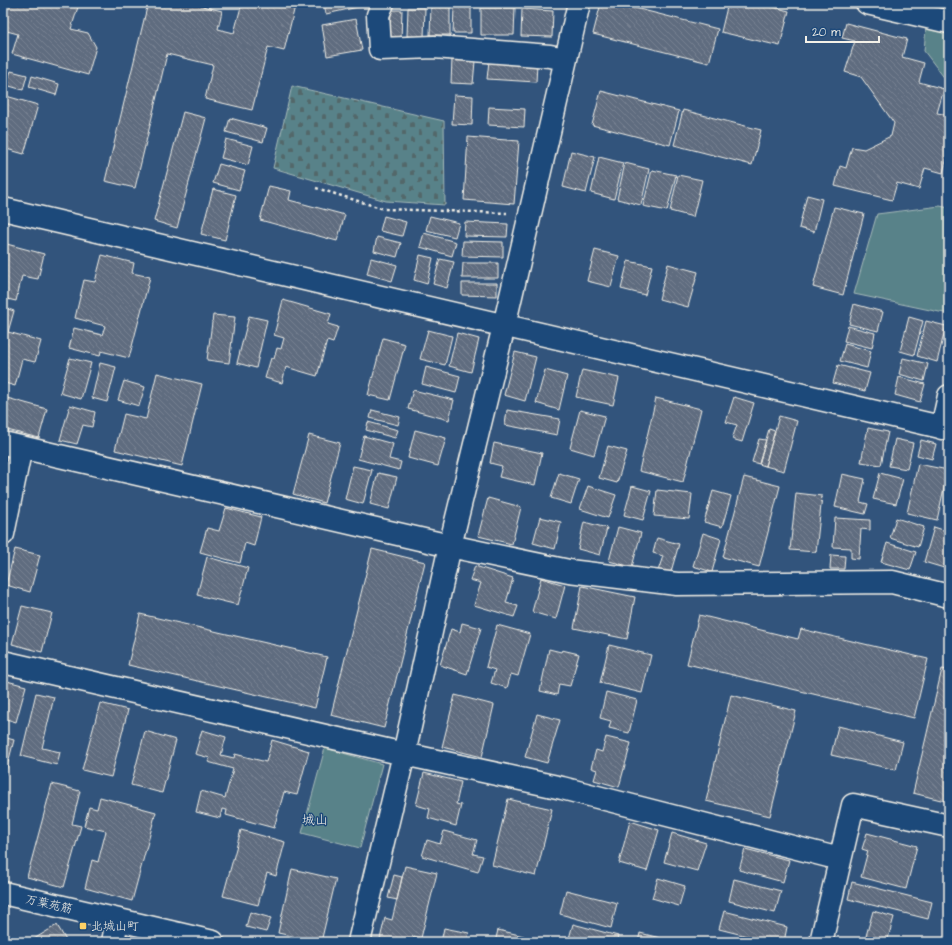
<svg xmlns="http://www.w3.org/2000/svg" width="952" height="945" font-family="'Architects Daughter','Klee One',sans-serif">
	<defs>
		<pattern id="cemetery-stones" width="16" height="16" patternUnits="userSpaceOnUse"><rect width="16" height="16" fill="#598289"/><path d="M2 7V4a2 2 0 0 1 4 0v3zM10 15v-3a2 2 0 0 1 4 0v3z" fill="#52686b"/></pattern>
		<pattern id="building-back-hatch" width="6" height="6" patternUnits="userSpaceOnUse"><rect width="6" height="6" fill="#5f6c7f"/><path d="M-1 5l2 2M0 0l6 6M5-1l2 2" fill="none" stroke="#778191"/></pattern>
	</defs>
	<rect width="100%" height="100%" fill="#32547c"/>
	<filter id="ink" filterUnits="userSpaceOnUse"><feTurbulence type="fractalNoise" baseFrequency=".025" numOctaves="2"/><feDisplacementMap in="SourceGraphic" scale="8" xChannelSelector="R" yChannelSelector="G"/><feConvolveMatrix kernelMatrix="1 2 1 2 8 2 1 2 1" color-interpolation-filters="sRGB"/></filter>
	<g filter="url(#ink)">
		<path fill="url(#cemetery-stones)" stroke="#a6bab8" d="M292 86 444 121 445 205 386 201 273 168Z"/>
		<path fill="#598289" stroke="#a6bab8" d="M926 27 949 32V84L924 51Z
			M940 206 949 208V314L854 294 877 214Z
			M325 748 382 764 360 848 302 833Z"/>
		<path fill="url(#building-back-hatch)" stroke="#f4f1e8" d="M3 3H63L78 7 71 29 88 33 96 47 88 75 12 54 18 34 3 30Z
			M148 3H190L222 11 218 29 234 33 242 3H281L295 6 284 51 268 47 252 110 205 99 213 65 167 54 135 188 105 181Z
			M324 3H372V4L326 14Z
			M601 3H615L718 29 709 63 593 34Z
			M728 3H757L789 11 780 46 721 32Z
			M431 7H450V35H430Z
			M454 7H471V33H453Z
			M408 8H425L424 37 407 36Z
			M481 8H515L514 35H481Z
			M522 9 553 11 552 37 521 36Z
			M391 10H402L401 40 390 39Z
			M356 19 362 50 327 56 322 25Z
			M846 23 907 39 902 57 924 63 919 82 944 89 937 113 949 115V149L943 173 925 168 919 189 897 183 892 200 835 186 840 166 846 168 852 147 864 149 891 136 894 123 861 77 845 72 855 41 842 38Z
			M452 59 475 61 473 84 451 83Z
			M489 61 537 64 536 82 487 79Z
			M3 70 8 71 3 88Z
			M11 71 27 75 23 90 6 85Z
			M32 76 59 84 56 95 29 87Z
			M601 91 679 111 670 145 592 125Z
			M454 95 473 96 472 125 452 124Z
			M6 96 38 105 24 154 3 148V105Z
			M489 107 525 109 524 127 488 125Z
			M683 110 761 130 752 165 674 145Z
			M183 112 206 118 177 228 154 221Z
			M230 118 267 128 263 142 226 132Z
			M468 137 519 141 514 204 464 200Z
			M226 139 253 146 248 165 221 158Z
			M571 151 595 157 586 193 563 187Z
			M599 157 623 163 614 199 591 193Z
			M625 163 649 169 641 205 617 199Z
			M219 164 245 171 239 190 213 183Z
			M652 170 676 175 667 211 643 206Z
			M678 175 702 180 693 217 670 211Z
			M269 186 291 191 289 200 345 215 337 241 260 220Z
			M213 189 236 195 225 240 201 234Z
			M807 195 822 199 814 232 799 228Z
			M834 207 864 214 843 295 813 287Z
			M384 216 406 222 402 236 380 231Z
			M430 216 459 223 455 237 426 230Z
			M465 222 508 224 507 237 464 236Z
			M424 233 456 242 452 256 420 247Z
			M377 237 401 243 397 257 374 251Z
			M463 241 503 242V257L462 256Z
			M3 243 44 254 38 279 22 276 16 301 3 298Z
			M595 250 619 256 611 287 587 281Z
			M102 255 134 263 132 273 150 277 129 358 101 351 100 356 69 348 74 328 102 335 105 326 75 318 84 280 95 282Z
			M420 255 433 258 427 284 414 280Z
			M371 258 397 265 392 281 367 274Z
			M440 259 454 262 447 288 433 284Z
			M628 261 652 266 645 295 621 289Z
			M463 263H498V278H462Z
			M668 264 698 272 688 307 659 299Z
			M462 283H497V296L462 295Z
			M283 300 331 314 328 324 338 327 333 343 327 341 317 376 286 367 282 383 265 378 271 358 274 359 277 348 281 349 284 338 274 335Z
			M854 304 883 312 878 331 849 324Z
			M3 307 14 311 8 332 41 341 35 362 22 359 15 386 5 383 3 391Z
			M213 315 235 317 229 363 207 360Z
			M249 316 267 320 256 368 237 363Z
			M909 317 923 321 914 355 900 351Z
			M926 321 946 326 937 362 917 356Z
			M848 326 875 333 872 348 844 341Z
			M428 330 452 336 445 365 420 359Z
			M457 333 479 339 471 372 449 366Z
			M383 338 405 344 390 400 368 395Z
			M845 344 871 351 867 368 840 361Z
			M515 352 536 357 525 401 504 395Z
			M70 358 91 363 81 399 60 393Z
			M903 358 928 364 924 381 899 374Z
			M100 363 116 367 107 402 92 398Z
			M838 365 870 373 865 391 833 383Z
			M426 367 460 376 456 393 422 384Z
			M545 370 567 376 559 410 536 403Z
			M582 370 619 378 613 405 576 397Z
			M157 373 202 384 182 466 115 450 124 414 146 419Z
			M899 377 925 384 920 402 895 395Z
			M124 381 145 387 139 406 118 400Z
			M413 390 454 400 449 420 408 409Z
			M734 397 754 403 742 442 732 439 737 425 726 422Z
			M7 398 47 409 39 438 3 429V414Z
			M656 398 701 409 683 482 639 471Z
			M70 405 95 412 92 427 83 425 77 444 60 440Z
			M372 410 400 417 398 425 370 418Z
			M507 410 560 419 557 435 505 425Z
			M580 410 605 416 594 455 570 448Z
			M779 416 797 421 784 471 765 466Z
			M368 422 398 430 395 438 366 430Z
			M868 428 888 432 881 465 861 462Z
			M769 429 775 431 765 466 759 464Z
			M415 430 446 438 438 466 408 458Z
			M309 435 340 443 324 503 293 494Z
			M364 436 393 444 389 459 401 462 399 470 358 459Z
			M759 439 766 440 759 464 752 462Z
			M895 439 913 443 907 469 889 466Z
			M921 440 936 444 932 459 917 455Z
			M494 443 542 453 535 485 499 477 502 466 490 463Z
			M608 446 627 451 617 483 599 478Z
			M918 464 948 470 937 520 907 513Z
			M353 466 372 470 363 504 345 499Z
			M378 473 397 477 389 509 370 504Z
			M559 473 579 479 571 504 551 498Z
			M880 473 903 479 896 504 873 499Z
			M842 474 865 479 860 502 868 504 865 514 835 507Z
			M744 477 780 486 759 567 723 557Z
			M588 486 616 495 608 518 580 509Z
			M632 486 651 491 643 520 624 515Z
			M657 490 692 494 689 519 654 516Z
			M713 491 731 496 722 527 704 522Z
			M796 493 822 496 816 552 790 550Z
			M488 498 521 507 512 544 478 536Z
			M226 508 261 517 254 546 245 543 240 563 200 552 207 528 219 531Z
			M540 517 561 522 555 549 533 543Z
			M835 518 870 520V530L861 529 859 559 851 558V548L833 547Z
			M896 518 924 527 918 547 890 538Z
			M584 522 607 528 600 555 578 549Z
			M618 527 641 533 632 567 609 561Z
			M934 527 949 532V550L944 568 924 562Z
			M703 533 721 539 712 572 693 566Z
			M657 538 679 544 670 575 658 571 663 556 653 553Z
			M887 543 916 552 910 570 881 562Z
			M15 549 40 555 30 592 6 585Z
			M372 549 425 562 384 728 331 715Z
			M831 555 845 556 844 569H830Z
			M207 557 248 568 238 605 197 595Z
			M475 566 513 578 506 603 518 606 514 617 474 605 481 583 470 580Z
			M541 578 565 585 556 619 532 612Z
			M582 586 635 597 627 639 574 628Z
			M22 606 52 613 42 652 12 644Z
			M140 614 327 657 315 708 128 665Z
			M699 615 798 639 801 629 928 659 914 718 687 664Z
			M462 623 481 628 467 674 440 665 451 629 460 632Z
			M497 625 530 634 518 676 511 674 507 688 491 683 495 670 486 667Z
			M609 645 651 655 642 693 600 683Z
			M549 649 561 652 562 650 579 654 570 686 559 684 557 695 540 691Z
			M942 669 949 670V802L913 793Z
			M3 680 26 686 16 722 3 718Z
			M606 692 637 700 629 733 609 728 611 721 600 718Z
			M36 693 54 697 42 748 60 752 57 765 21 756Z
			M455 695 494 705 482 757 442 747Z
			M731 695 796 711 770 816 706 801Z
			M100 703 128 710 111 777 82 770Z
			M537 714 560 720 547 763 525 757Z
			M838 726 903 742 896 770 831 755Z
			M202 730 226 737 221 755 234 758 235 754 266 762 272 740 309 751 297 795 284 792 274 828 226 815 227 810 222 809 220 818 196 812 201 791 225 798 233 769 208 762 210 758 195 754Z
			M145 731 176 740 162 793 131 785Z
			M3 737 14 740 5 775H3Z
			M606 737 631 743 619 787 594 780 597 770 591 768 596 750 602 752Z
			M424 773 461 782 456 804 461 805 456 826 428 818 430 809 416 805Z
			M52 784 80 791 72 824 81 826 64 887 27 877Z
			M100 797 156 812 132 901 85 888 92 860 98 862 106 831 84 826 89 807 97 809Z
			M508 799 552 809 536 876 492 865Z
			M630 821 659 830 647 871 619 863Z
			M241 830 285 842 276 876 267 873 258 905 223 896Z
			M444 831 477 840 473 854 483 856 478 872 422 856 427 840 440 844Z
			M672 833 706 843 697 871 664 862Z
			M867 833 917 846 906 889 861 877 868 851 862 849Z
			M745 849 789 860 783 882 739 870Z
			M405 866 437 873 421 938 414 936 413 942H392L380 939 385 918 392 920Z
			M292 869 336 879 321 942 278 933Z
			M394 875 402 877 397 900 388 898Z
			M658 878 685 886 679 906 652 898Z
			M734 879 781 891 775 913 729 901Z
			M852 882 932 902 928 919 848 899Z
			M566 890 617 903 611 928 560 914Z
			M724 911 787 927 784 942H771L719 929Z
			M873 911 894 917 887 942 866 936Z
			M250 912 271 918 266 932 246 927Z
			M573 924 618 936 616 942H568Z
			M57 925 67 942H29Z
			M444 928 469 933 467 942H441Z
			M498 930 524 936 522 942H495Z
			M640 933 660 938 659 942H638Z"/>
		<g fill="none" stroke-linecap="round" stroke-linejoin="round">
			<defs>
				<path id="minor" d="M383 3 378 15 380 49 434 47 550 56 565 59
					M867 3 949 22
					M3 209 949 429
					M942 428 949 396
					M3 443 450 546 569 571 677 584 892 582 949 596
					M3 534 21 447
					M3 662 404 754 562 788 840 859
					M3 893 213 942
					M113 942 117 920
					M359 942 404 754 450 546 504 326 579 3
					M821 942 853 805 949 826"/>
			</defs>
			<use href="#minor" stroke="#f4f1e8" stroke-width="25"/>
			<path stroke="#f4f1e8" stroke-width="2.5" stroke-dasharray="3 3" stroke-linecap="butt" d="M316 188 384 209 507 213"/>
			<use href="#minor" stroke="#1f4a7a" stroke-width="22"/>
		</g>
	</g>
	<rect fill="#ffd166" stroke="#1f4a7a" stroke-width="1.5" x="79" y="922" width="8" height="8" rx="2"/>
	<g text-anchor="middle" stroke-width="3" stroke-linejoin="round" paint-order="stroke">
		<g font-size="12" fill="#f4f1e8" stroke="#1f4a7a">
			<text transform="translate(49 904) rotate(13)" y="4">万葉苑筋</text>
		</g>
		<g font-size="12" fill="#f4f1e8" stroke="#1f4a7a" text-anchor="start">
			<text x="91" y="930">北城山町</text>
		</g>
		<g font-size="13" fill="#f4f1e8" stroke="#1f4a7a">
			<text x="315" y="824">城山</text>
		</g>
	</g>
	<rect width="952" height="945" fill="none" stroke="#1f4a7a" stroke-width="16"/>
	<rect x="8" y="8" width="936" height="929" fill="none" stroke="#f4f1e8" stroke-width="1.5" filter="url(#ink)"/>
	<path d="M806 36v6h73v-6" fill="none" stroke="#f4f1e8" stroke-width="2"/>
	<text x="812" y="36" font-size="12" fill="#f4f1e8" stroke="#1f4a7a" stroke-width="3" paint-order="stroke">20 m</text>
</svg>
